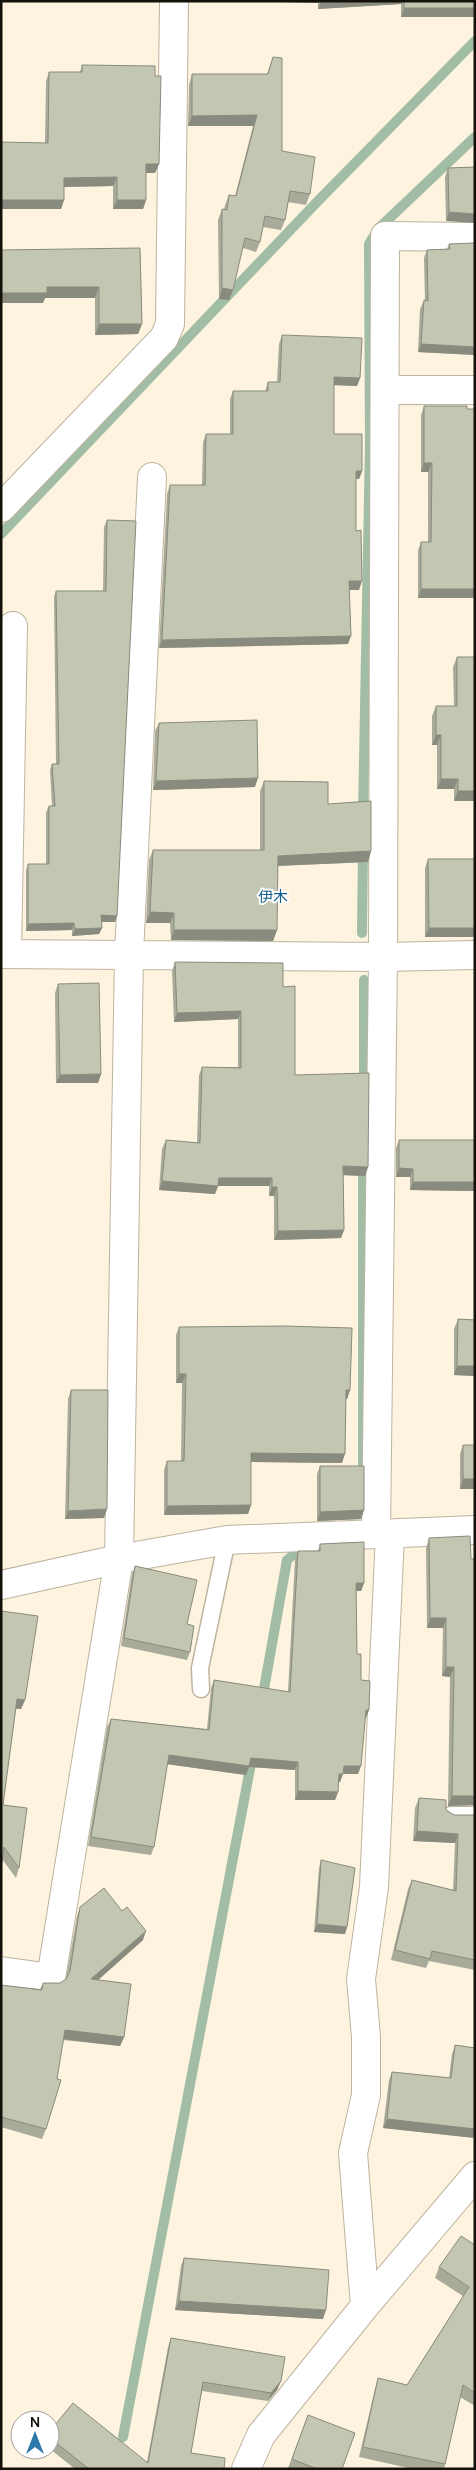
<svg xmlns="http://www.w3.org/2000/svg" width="476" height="2470" font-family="Manrope,'Noto Sans JP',sans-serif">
	<rect width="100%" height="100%" fill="#fdf3de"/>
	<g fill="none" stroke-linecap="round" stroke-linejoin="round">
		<path stroke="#a2bda5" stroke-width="10" d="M1 534 317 202 475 41
			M363 814 370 444 369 244 378 229 475 137
			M362 933 363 849
			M364 1087V980
			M363 1480V1162
			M262 1700 287 1560 293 1555H309
			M123 2437 253 1753"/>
		<defs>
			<path id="service" d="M201 1689 200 1668 227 1540
				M451 1815H475"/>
			<path id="minor" d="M386 390H475
				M1 508 164 338 170 324 174 1
				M1 954 383 957 475 955
				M7 954 13 626
				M376 1533 383 957 385 236 475 237
				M1 1585 119 1559 227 1540 475 1530
				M1 1971 51 1978 119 1559 129 954 152 477
				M365 2306 353 2153 366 2095V2037L361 1979 374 1887 390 1534
				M246 2469 261 2435 365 2306 475 2176"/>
		</defs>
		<use href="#service" stroke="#bdb4a0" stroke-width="19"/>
		<use href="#minor" stroke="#bdb4a0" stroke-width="30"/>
		<use href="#service" stroke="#fff" stroke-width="16"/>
		<use href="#minor" stroke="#fff" stroke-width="28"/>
	</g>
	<path fill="#a8ab99" d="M248 1H475V17H401V4L318 9V3Z
		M273 57 282 151 310 194 306 205 288 202 285 220 281 230 263 227 260 242 256 252 243 248 229 300 219 299 218 220 222 209 224 210 225 205 229 195 235 196 253 126H188L189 85 192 74H267Z
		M82 65 155 76 159 164 155 173H146V200L143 209H113V186L64 187V200L61 209H1L45 143 46 81 49 72H80Z
		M475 167 446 221 445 177 448 168Z
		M475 243V355L418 352 420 309 424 300 425 301 424 258 427 250 447 249 449 244Z
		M140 248 142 324 138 334 95 335V298H45L43 303H1Z
		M282 335 360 378 357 386 334 385V434L362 471 359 479H356V531L359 590H349L348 644 159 648 167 494 170 485H202L203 442 206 434H230V399L233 391H265L268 382H277L279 344Z
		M424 406 467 409 475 598H418V550L421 542H428V472H421V415Z
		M107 520 117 916 115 922H101L102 928 99 934 72 936V930L26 931V871L28 864H46V812L49 806H52L50 770 52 764H56L54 597 56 591H103L104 527Z
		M457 657 475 801H454V789H437V745H432V716L436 706H454L453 667Z
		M159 723 255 787 153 790 155 731Z
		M264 781 328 804 371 851 368 862 277 866V930L273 941 171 940 170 923H146L149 860 153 850H260V791Z
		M428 859 475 933 473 937H425V868Z
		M175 962 283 987 295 1075 368 1167 365 1176 343 1175 344 1230 341 1238 274 1240V1196H269V1186H218L215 1194 159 1190 162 1149 166 1140 197 1143 199 1075 202 1067H238V1019L174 1022 172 971Z
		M58 984 101 1074 98 1083H56L55 993Z
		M399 1140H475V1191L410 1190V1177H396V1148Z
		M458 1319 475 1320V1376L454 1375V1329Z
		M179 1327 350 1390 347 1399H346L342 1463 251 1462V1505L248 1514 164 1515V1470L167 1461H181L182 1383H176V1335Z
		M71 1390 104 1518 65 1519 68 1399Z
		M463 1445H475V1489H460V1454Z
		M320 1466 364 1510 361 1519 317 1521V1474Z
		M429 1538 471 1559 475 1805 448 1806 450 1677 442 1676 443 1628H427L426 1548Z
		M320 1544 364 1583 361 1591H356L357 1654 361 1680 369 1710 365 1718 358 1774H343L340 1782H338V1792L335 1800H295V1770L249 1767 246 1775 167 1764 154 1847 151 1855 88 1846 107 1727 111 1719 207 1729 211 1688 214 1680 288 1692 295 1559 298 1551H318Z
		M135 1566 187 1624 190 1652 187 1660 121 1646 132 1574Z
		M1 1611 25 1700 21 1709H16L3 1805 19 1868 16 1878 2 1859Z
		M419 1798 446 1810 454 1815H475V1970L429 1961 426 1968 391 1960 408 1889 412 1880 453 1890 455 1843 413 1841 415 1808Z
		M321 1860 347 1927 345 1934 314 1932 319 1868Z
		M80 1907 143 1940 98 1980 124 2037 120 2046 63 2040 46 2129 42 2139 1 2127V1985L40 1989 43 1983H60L66 1979 77 1916Z
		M455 2045 475 2048V2138L383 2128 389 2080 392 2072 449 2078 452 2054Z
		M475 2245V2406L460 2397 444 2469H413L359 2457 375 2389 378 2378 407 2385 463 2296 435 2278 439 2267Z
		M184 2258 323 2319 175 2310 181 2266Z
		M171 2338 281 2381 277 2390 268 2401 202 2391 191 2453 224 2469H75L50 2449V2431L147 2462 168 2347Z
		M308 2415 342 2469 288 2468Z"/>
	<path fill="#888b7d" d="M248 1H319L318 3Z
		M321 1H402L401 4 318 9Z
		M404 8H475V17H401Z
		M257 115 253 126H188L192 116Z
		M146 164H159L155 173H143Z
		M117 177 113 186 61 187 64 178Z
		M1 200H64L61 209H1Z
		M117 200H146L143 209H113Z
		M449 212 475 214V223L446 221Z
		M47 287H99L95 298H45L43 303H1V293Z
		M222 288 233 290 229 300 219 299Z
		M99 324H142L138 334 95 335Z
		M421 344 475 347V355L418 352Z
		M334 377 360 378 357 386 331 385Z
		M424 463H432L428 472H421Z
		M356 471H362L359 479H353Z
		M349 581H362L359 590H346Z
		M421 589H475V598H418Z
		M351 636 348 644 159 648 162 640Z
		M436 735H441L437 745H432Z
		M258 778 255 787 153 790 156 781Z
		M441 779H458L454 789H437Z
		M458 791H475V801H454Z
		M371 851 368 862 274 866 278 856Z
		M150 912 174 913 170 923H146Z
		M101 915 117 916 115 922H99Z
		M74 923 72 930 26 931 28 924Z
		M102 928 99 934 72 936 75 929Z
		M429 928H475V933L473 937H425Z
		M174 930H277L273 941 171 940Z
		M241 1011 238 1019 174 1022 177 1013Z
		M101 1074 98 1083H56L60 1075Z
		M343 1166 368 1167 365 1176 340 1175Z
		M399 1168 413 1169 410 1177H396Z
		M219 1178H272L269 1186H218L215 1194 159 1190 162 1181Z
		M413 1182H475V1191L410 1190Z
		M272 1187H277L274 1196H269Z
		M344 1230 341 1238 274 1240 278 1231Z
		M457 1366H475V1376L454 1375Z
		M179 1374H186L182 1383H176Z
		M346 1390H350L347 1399H343Z
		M251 1453 345 1454 342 1463 248 1462Z
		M463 1479H475V1489H460Z
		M251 1505 248 1514 164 1515 167 1506Z
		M107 1509 104 1518 65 1519 68 1511Z
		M364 1510 361 1519 317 1521 320 1512Z
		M356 1583H364L361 1591H352Z
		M430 1618H446L443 1628H427Z
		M446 1667H454L450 1677 442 1676Z
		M17 1699 25 1700 21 1709 14 1708Z
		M366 1710H369L366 1718H363Z
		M169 1755 251 1758 298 1762 295 1770 249 1767 246 1775 166 1764Z
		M344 1766H361L358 1774H343L340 1782H336L339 1774Z
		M298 1791 338 1792 335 1800H295Z
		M452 1796H475V1805L448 1806Z
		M417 1831 458 1834 455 1843 413 1841Z
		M317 1924 347 1927 345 1934 314 1932Z
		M146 1931 143 1940 88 1989 91 1979Z
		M65 2030 124 2037 120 2046 62 2039Z
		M387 2119 475 2129V2138L383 2128Z
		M179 2301 326 2310 323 2319 175 2310Z
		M281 2381 277 2390 268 2401 271 2393Z"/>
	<path fill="#c3c7b2" stroke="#888b7d" d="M404 1H475V8H404Z
		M273 57 282 58V151L315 157 310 194 290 191 285 220 265 216 260 242 245 238 233 290 222 288V209L227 210 229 195 236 196 257 115 192 116V74H268Z
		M82 65 155 66V76H161L159 164H146V200H117V177L64 178V200H1V142L48 143 49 72H82Z
		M475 167V214L449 212 448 168Z
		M475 243V347L421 344 424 300 428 301 427 250 450 249 449 244Z
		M140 248 142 324H99V287H47V293H1V250Z
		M282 335 362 338 360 378 334 377V434H362V471H356V531L361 530 362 581H349L351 636 162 640 170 485H205L206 434H233V391H268V382H280Z
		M424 406H467V409H475V589H421V542H431L432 463H424Z
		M107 520 136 521 117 916 101 915 102 928 75 929 74 923 28 924V864H49V806H55L52 764H59L56 591H106Z
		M457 657H475V791H458V779H441V735H436V706H457Z
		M257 720 258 778 156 781 159 723Z
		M264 781 328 782V804L371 801V851L278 856 277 930H174V913L150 912 153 850H264Z
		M428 859H475V928H429Z
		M175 962 283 963V987L295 986V1075L369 1073 368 1167 343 1166 344 1230 278 1231 277 1187H272V1178H219L218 1186 162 1181 166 1140 200 1143 202 1067 241 1068V1011L177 1013Z
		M99 983 101 1074 60 1075 58 984Z
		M399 1140H475V1182H413V1169L399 1168Z
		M458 1319 475 1320V1366H457Z
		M285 1326 352 1328 350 1390H346L345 1454 251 1453V1505L167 1506V1461H184L186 1374H179V1327Z
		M71 1390H108L107 1509 68 1511Z
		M463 1445H475V1479H463Z
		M320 1466H364V1510L320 1512Z
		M470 1536 471 1559H475V1796H452L454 1667H446V1618H430L429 1538Z
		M364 1542V1583H356L357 1654H361V1680L370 1681 369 1710H366L361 1766H344L343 1774H339L338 1792 298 1791V1762L251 1758 249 1766 169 1755 154 1847 91 1837 111 1719 209 1730 214 1680 290 1692 298 1551H320V1544Z
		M135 1566 197 1580 187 1624 194 1626 190 1652 124 1638Z
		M1 1611 38 1616 25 1700 17 1699 3 1805 27 1808 19 1868 4 1847 1 1868Z
		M419 1798 446 1800V1810L454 1815H475V1960L432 1951 430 1959 395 1950 412 1880 456 1891 458 1834 417 1831Z
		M321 1860 355 1868 347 1927 317 1924Z
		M104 1888 122 1911 127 1907 146 1931 91 1979 131 1984 124 2037 65 2030 57 2079 61 2080 46 2129 1 2117V1985L42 1990 43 1983H60L66 1979 70 1971 80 1907Z
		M455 2045 475 2048V2129L387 2119 392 2072 451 2078Z
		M461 2236 475 2245V2393L463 2385 445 2464 363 2447 378 2378 407 2385 469 2287 439 2267Z
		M184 2258 329 2270 326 2310 179 2301Z
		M171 2338 285 2357 281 2381 271 2393 203 2382 191 2453 225 2458 224 2469H89L50 2438V2431L73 2403 148 2463Z
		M308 2415 355 2433 342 2469H317L292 2459Z"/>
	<g text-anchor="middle" stroke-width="4" stroke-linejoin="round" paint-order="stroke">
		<g font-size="15" fill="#125d8a" stroke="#fff">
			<text x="273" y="902">伊木</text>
		</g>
	</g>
	<rect width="476" height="2470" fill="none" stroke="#14110a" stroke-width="5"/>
	<g transform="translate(35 2435)"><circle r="24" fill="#ffffff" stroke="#a1a09d"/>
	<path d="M0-4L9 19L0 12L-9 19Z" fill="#2b78aa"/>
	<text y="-8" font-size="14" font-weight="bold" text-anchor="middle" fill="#14110a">N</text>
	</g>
</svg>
